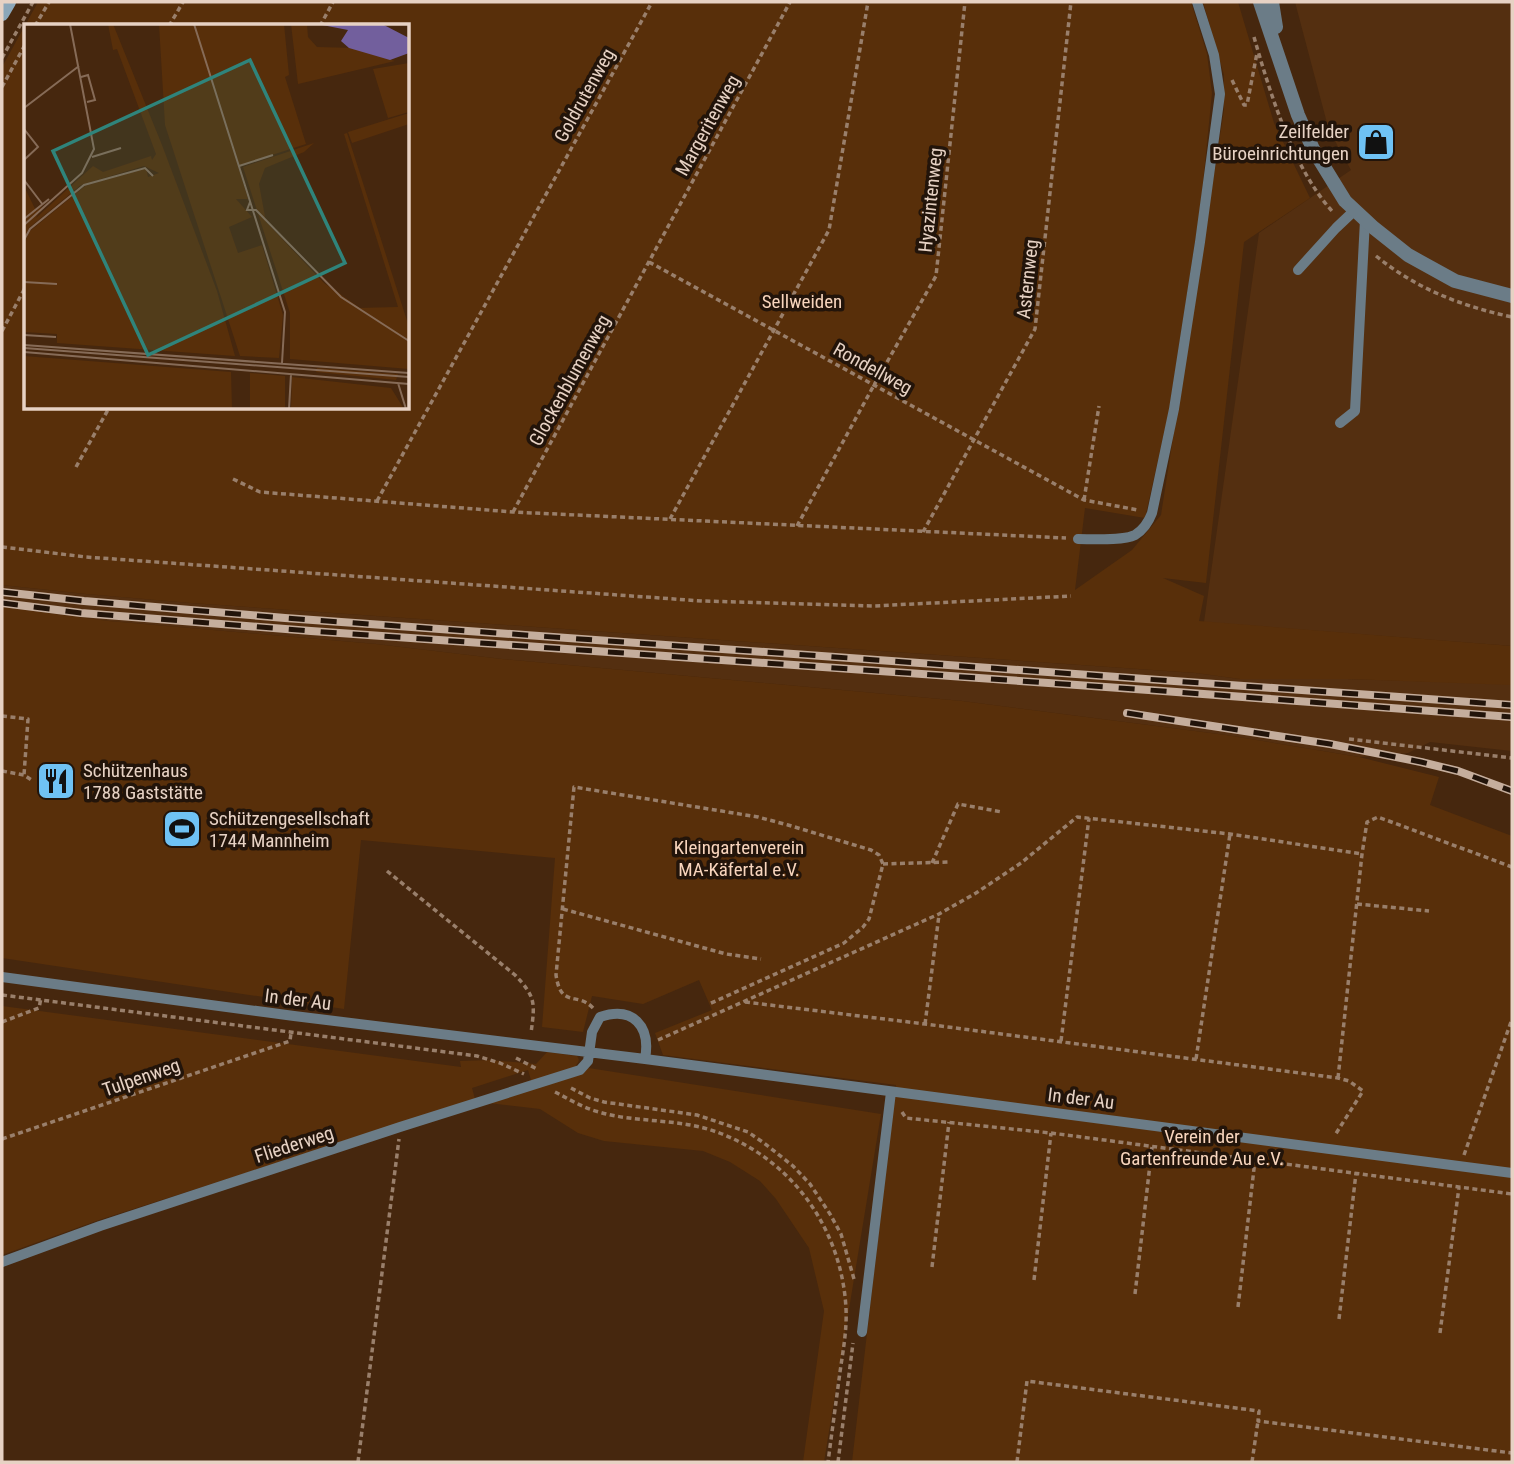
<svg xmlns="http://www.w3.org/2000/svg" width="1514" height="1464" font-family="'Roboto Condensed',sans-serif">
	<rect width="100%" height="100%" fill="#46270e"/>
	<path fill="#542f10" d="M1295 2H1512V646L1204 622 1259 233 1351 170 1338 147 1327 123Z
		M2 585 86 594 191 603 1196 673 1240 679H1348L1512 684V751L1430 742 1408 753 1359 757 1226 735 962 701 502 659 376 644 109 621 2 607Z"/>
	<path fill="#582f0a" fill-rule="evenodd" d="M38 2H1191L1207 54 1212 93 1201 203 1169 411 1145 518 1085 508 1075 590 1132 550 1161 515 1224 110V75L1203 2H1238L1274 123 1310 198 1244 242 1206 583 1163 578 1204 596 1199 621 1512 646V685L1348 679H1240L1196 673 191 603 86 594 2 585V67ZM26 26H408V408H26Z
		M2 607 109 621 376 644 502 659 962 701 1226 735 1359 757 1439 777 1430 805 1512 836V1462H852L896 1085 663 1055 655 1033 712 1010 699 980 643 1004 592 996 583 1032 542 1027 555 858 361 840 344 1009 2 958Z
		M2 1006 461 1067 460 1061 490 1060 536 1064 547 1052 577 1056C581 1062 577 1062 576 1066L881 1114 824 1462H803L824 1311 809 1248 776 1199 760 1181 730 1162 703 1151 604 1141 578 1133 540 1109 470 1101 99 1220 2 1255ZM528 1070 531 1080 475 1099 472 1088Z"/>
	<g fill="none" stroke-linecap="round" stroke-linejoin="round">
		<path stroke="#997f6b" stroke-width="3.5" stroke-dasharray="5 3.5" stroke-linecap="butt" d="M35 26 49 2
			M169 26 183 2
			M320 26 333 2
			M1254 37C1270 93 1293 168 1332 211
			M2 58 33 2
			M1232 80 1244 105H1247L1257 53
			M2 87 26 43
			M1376 256C1417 289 1461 306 1512 317
			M649 262 1084 500 1138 510
			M2 331 26 286
			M76 467 109 408
			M233 479 260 492 513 512 1066 538
			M1084 500 1099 406
			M377 501 652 2
			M513 512 790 2
			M670 519 829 230 868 2
			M797 526 874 385 936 276 965 2
			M923 532 1035 329 1071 2
			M2 547 86 557 702 601 873 606 1071 596
			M2 716 28 719 24 775
			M1349 739 1512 758
			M2 771 24 775 33 781
			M932 863 958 804 1002 812
			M883 864 948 862
			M387 871 515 975C536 997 535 1003 531 1033
			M1357 904 1429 911
			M563 909 726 954 761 959
			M2 995 477 1056 500 1063 524 1074
			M745 1002 925 1024 1338 1078 1349 1081 1363 1091 1335 1135
			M593 1008C577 991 561 1009 556 975L574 787 758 817 788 825 871 850 879 855 883 864 869 919 863 927 844 943 709 1004
			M2 1022 39 1008 41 998
			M925 1024 939 915
			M658 1040 939 914 976 893 1021 863 1077 817 1230 834 1362 854
			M1061 1041 1089 818
			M516 1058 537 1069
			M1196 1059 1230 834
			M1338 1078 1362 854 1367 822 1378 817 1512 867
			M571 1088 590 1098 604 1102 697 1115 748 1132 764 1143 793 1166 810 1184 830 1214 841 1234 854 1279
			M555 1092C569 1099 583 1108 599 1112 633 1122 670 1119 704 1128 786 1151 842 1225 846 1309 847 1330 843 1351 840 1372 836 1402 832 1432 828 1462
			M902 1112 906 1118 1051 1133 1512 1194
			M2 1139 290 1041 291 1033
			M1464 1155 1512 1019
			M932 1267 949 1122
			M1034 1280 1051 1133
			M1135 1294 1152 1147
			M1238 1307 1255 1160
			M1339 1319 1356 1173
			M1440 1333 1459 1187
			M358 1462 399 1139
			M838 1462 853 1343
			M1017 1462 1027 1381 1259 1411 1258 1421 1512 1453
			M1252 1462 1258 1421"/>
		<path stroke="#6b7c87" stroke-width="10" d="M1298 270 1336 228 1355 210
			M1340 423 1355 411 1365 220
			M1078 539C1092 539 1123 541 1135 535 1143 530 1149 521 1152 513L1174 409 1200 242 1220 94 1214 55 1197 2
			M2 977 294 1016 645 1059 1512 1173
			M2 1262 100 1226 400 1127 580 1070 588 1061 592 1032 600 1017C633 1006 651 1026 645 1059
			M862 1332 891 1092"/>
		<path stroke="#6b7c87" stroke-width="14" d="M1260 2 1298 115 1313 149 1345 201 1374 228 1408 255 1455 281 1512 296
			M1272 2 1276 27"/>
		<path stroke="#8ca7b9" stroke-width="14" d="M2 14 9 2"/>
		<defs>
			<path id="rail" d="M2 592 84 601 285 618 1512 705
				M2 603 81 613 311 631 1163 691 1512 717
				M1127 713 1330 744 1421 762 1458 771 1512 791"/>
		</defs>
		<use href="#rail" stroke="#c5ae9d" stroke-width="8"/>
		<use href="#rail" stroke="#22140a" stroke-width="5" stroke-dasharray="16" stroke-linecap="butt"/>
	</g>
	<defs>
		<symbol id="shop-square" viewBox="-11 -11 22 22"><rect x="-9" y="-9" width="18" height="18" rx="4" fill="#6fc2f4" stroke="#22140a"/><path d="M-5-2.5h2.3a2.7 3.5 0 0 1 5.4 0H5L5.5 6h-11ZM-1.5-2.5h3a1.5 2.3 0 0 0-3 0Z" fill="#111"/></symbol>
		<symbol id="restaurant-square" viewBox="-11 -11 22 22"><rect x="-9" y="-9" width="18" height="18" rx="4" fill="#6fc2f4" stroke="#22140a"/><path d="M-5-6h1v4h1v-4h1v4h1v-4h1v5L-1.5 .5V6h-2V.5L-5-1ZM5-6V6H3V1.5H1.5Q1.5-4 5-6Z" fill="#111"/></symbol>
		<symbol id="stadium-square" viewBox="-11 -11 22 22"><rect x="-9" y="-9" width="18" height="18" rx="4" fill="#6fc2f4" stroke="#22140a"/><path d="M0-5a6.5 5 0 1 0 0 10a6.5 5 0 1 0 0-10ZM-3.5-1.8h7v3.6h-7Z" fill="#111"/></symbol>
	</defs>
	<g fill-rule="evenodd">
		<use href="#shop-square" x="1354" y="120" width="44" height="44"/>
		<use href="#restaurant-square" x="34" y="759" width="44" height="44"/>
		<use href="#stadium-square" x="160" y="807" width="44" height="44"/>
	</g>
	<g text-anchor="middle" stroke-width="7" stroke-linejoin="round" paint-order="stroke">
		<g font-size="19" fill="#e7d2c4" stroke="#22140a">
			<text transform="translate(584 95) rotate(-61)" y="7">Goldrutenweg</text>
			<text transform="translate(707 125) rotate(-61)" y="7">Margeritenweg</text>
			<text transform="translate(930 200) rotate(-84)" y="7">Hyazintenweg</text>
			<text transform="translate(1027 279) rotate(-84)" y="7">Asternweg</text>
			<text transform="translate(873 368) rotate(29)" y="7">Rondellweg</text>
			<text transform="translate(569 380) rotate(-61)" y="7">Glockenblumenweg</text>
			<text transform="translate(298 999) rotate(7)" y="7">In der Au</text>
			<text transform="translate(141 1077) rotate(-19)" y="7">Tulpenweg</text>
			<text transform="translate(1081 1098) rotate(7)" y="7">In der Au</text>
			<text transform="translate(294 1144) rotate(-18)" y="7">Fliederweg</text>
		</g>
		<g font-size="19" fill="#e7d2c4" stroke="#22140a" text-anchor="start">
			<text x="1349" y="138" text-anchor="end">Zeilfelder<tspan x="1349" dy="22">Büroeinrichtungen</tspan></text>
			<text x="83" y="777">Schützenhaus<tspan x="83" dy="22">1788 Gaststätte</tspan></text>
			<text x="209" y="825">Schützengesellschaft<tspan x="209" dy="22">1744 Mannheim</tspan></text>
		</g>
		<g font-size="19" fill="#f8d5bd" stroke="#22140a">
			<text x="802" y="308">Sellweiden</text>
			<text x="739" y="854">Kleingartenverein<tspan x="739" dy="22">MA-Käfertal e.V.</tspan></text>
			<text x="1202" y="1143">Verein der<tspan x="1202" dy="22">Gartenfreunde Au e.V.</tspan></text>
		</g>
	</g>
	<g transform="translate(24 24)">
		<rect width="385" height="385" fill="#46270e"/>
		<path d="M84 0H89L138 121 193 267 211 332 33 319V310L0 308V219L6 207 61 162 122 144 124 153 135 149 120 142 57 161 6 203 0 214V162L12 187 18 182 12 194 69 142 79 148 127 132 128 136 132 130 93 25 89 26ZM135 0H260L265 51 261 53 282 120 214 142 224 175H212L228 193 205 203 214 229 238 221 259 291 255 334 216 332 141 101ZM267 0H283L284 13 293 23 331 24 371 37 274 60ZM385 39V88L364 94 349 45ZM385 89V100L328 119 324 108ZM323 109 385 303V317L330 282 318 273 302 258 333 284 374 283 320 110ZM290 119 280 128 241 144 235 160 242 198 300 259 385 318V345L266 335V289L219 143ZM0 332 207 348 208 385H10L0 380ZM293 344 374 350 372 356 292 348ZM268 353 367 364 380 385H267Z" fill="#582f0a"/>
		<path d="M226 349 261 352V385H226Z" fill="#582f0a"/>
		<path d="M293 0H358L385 14V29L366 36 325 24 317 17 324 6Z" fill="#725f9d"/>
		<path fill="none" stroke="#866b57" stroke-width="2" d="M170 0 261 288 258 339M57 53 64 51 71 76 63 78M0 84 55 42M0 105 14 123 0 136M68 133 97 124M215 142 249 131M0 156 19 181M226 178 223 186H232L317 273 385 317M0 195 25 175M0 201 58 149 70 125 46 0M0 216 6 205 60 161 121 144 129 152M0 258 33 260M0 311 32 313M0 321 385 349M0 324 385 353M0 328 385 360M374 359 382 385M265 385 267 350"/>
		<path fill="#2f847b" fill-opacity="0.15" stroke="#2f847b" stroke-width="3.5" d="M226 36 321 239 124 331 29 127Z"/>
		<rect width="385" height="385" fill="none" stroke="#e7d2c4" stroke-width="3.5"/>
	</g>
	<rect width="1514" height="1464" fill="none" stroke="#e7d2c4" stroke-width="7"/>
</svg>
